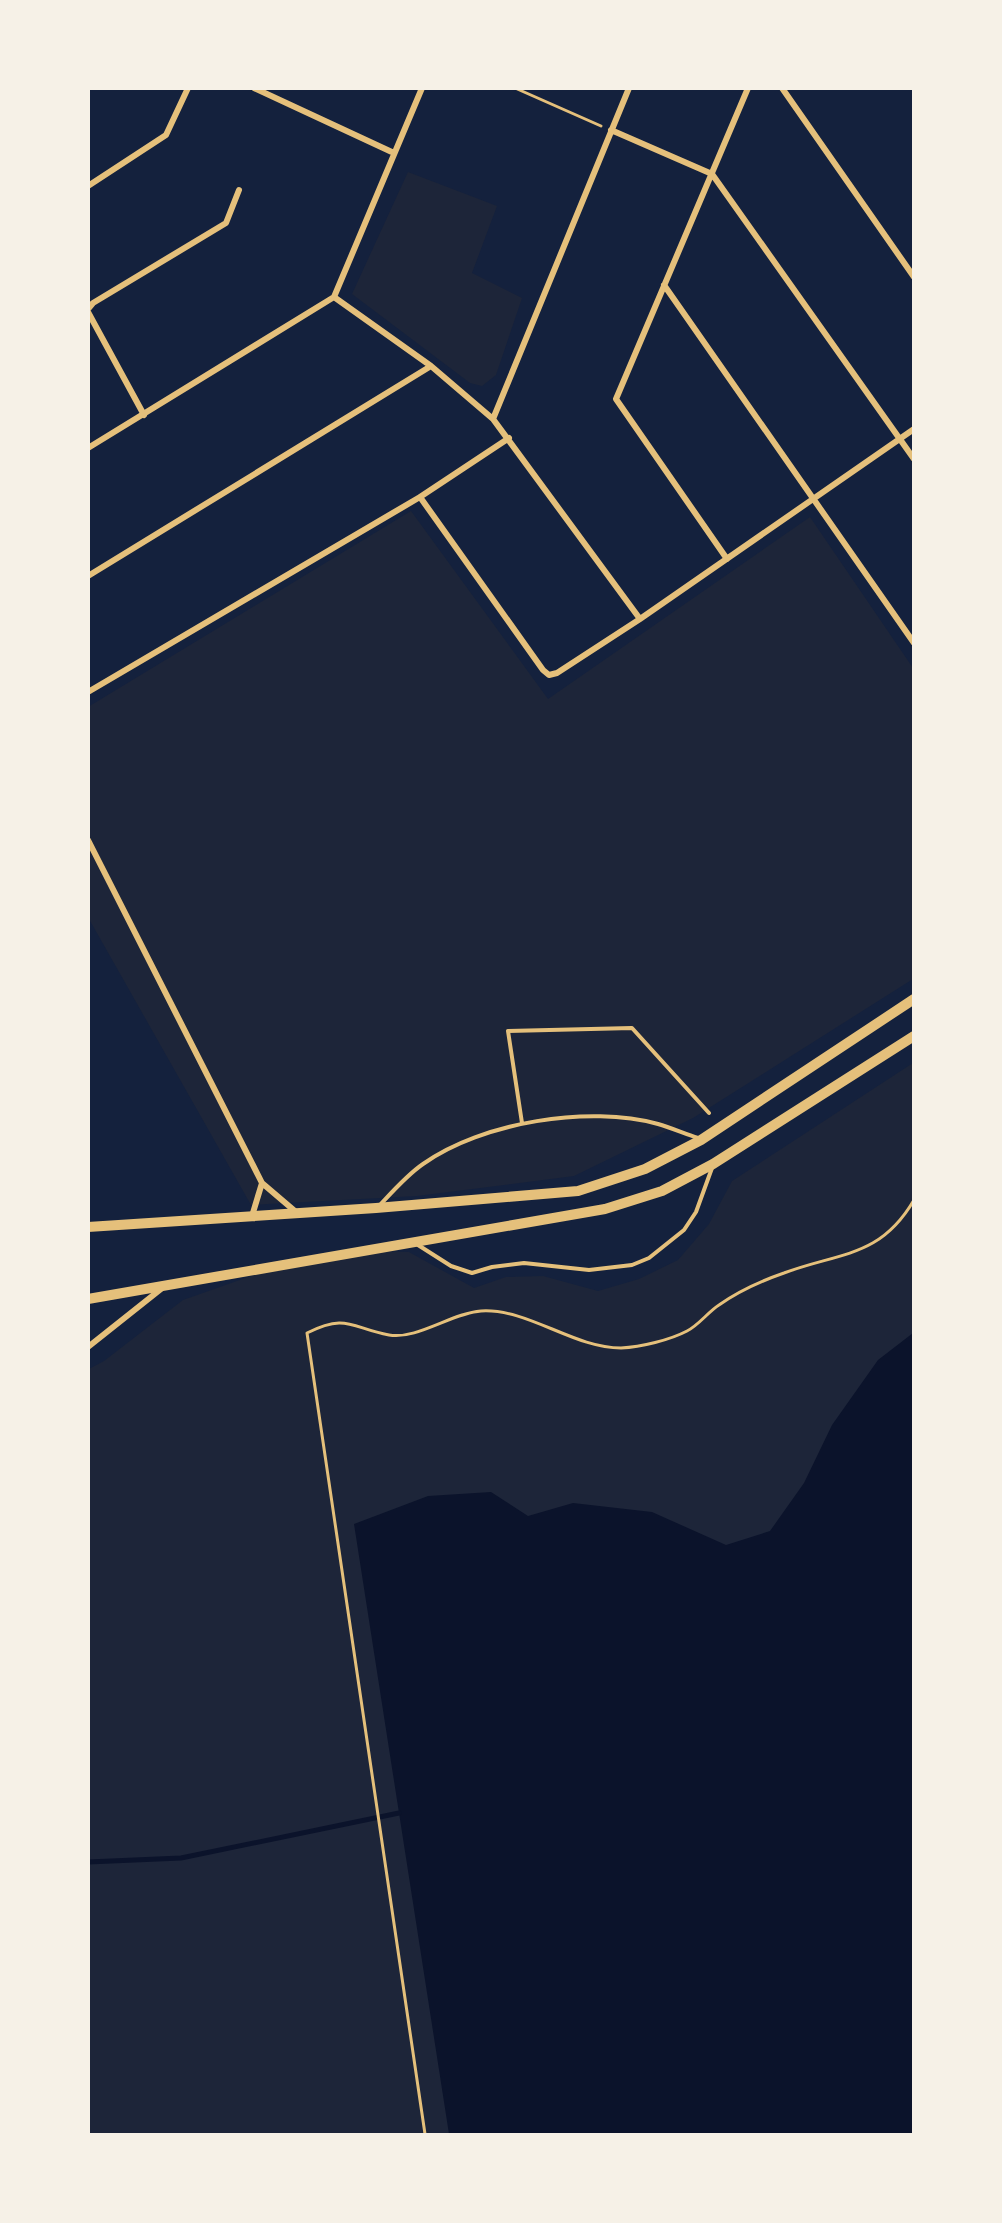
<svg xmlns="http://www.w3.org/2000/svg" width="1002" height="2223" font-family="'Exo 2',sans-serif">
	<rect width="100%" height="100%" fill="#14213d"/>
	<path fill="#1d2539" d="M408 172 497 206 472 273 522 298 496 375 482 386 470 383 352 294Z
		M411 511 548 699 810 517 913 668V979L693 1118 574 1176 417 1196 251 1205 89 919 88 707Z
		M913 1063V2134H89V1369L104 1361 183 1300 274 1268 376 1251 409 1252 474 1288 506 1277 543 1276 598 1291 639 1279 678 1260 709 1224 732 1181Z"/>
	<path fill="#0b132b" d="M913 1333V2134H449L354 1524 428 1496 491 1492 528 1516 573 1503 652 1512 726 1545 770 1531 804 1483 832 1425 878 1360Z"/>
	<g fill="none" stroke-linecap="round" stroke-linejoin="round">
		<path stroke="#0b132b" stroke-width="5" d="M88 1862 181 1858 399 1813"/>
		<path stroke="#e5c07b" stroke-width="3" d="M515 88 601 126
			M425 2134 307 1333C347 1313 351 1328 389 1335 417 1340 452 1313 481 1311 528 1308 573 1348 621 1348 641 1347 670 1340 687 1331 699 1325 708 1312 719 1305 739 1291 761 1281 784 1273 840 1252 880 1258 914 1200"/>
		<path stroke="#e5c07b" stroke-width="4" d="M522 1123 508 1031 632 1028 709 1113
			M380 1205C393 1191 407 1175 423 1164 482 1122 589 1105 658 1124 672 1128 685 1134 698 1138
			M418 1245 451 1266 472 1273 492 1267 524 1263 589 1270 632 1265 649 1258 684 1230 696 1212 712 1168"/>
		<path stroke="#e5c07b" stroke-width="6" d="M254 88 394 153
			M782 88 914 277
			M611 130 712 174 914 459
			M88 186 166 135 188 88
			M664 285 914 643
			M334 297 431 366 493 419 640 619
			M88 309 93 303 226 223 239 190
			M88 312 144 415
			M493 419 629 88
			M88 448 334 297 422 88
			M420 497 543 670 549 675 557 673 640 619 914 429
			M727 559 616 399 748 88
			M88 576 431 366
			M88 692 420 497 509 438
			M88 840 262 1183 296 1212
			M252 1216 262 1183
			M88 1347 161 1289"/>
		<path stroke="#e5c07b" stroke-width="10" d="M88 1227 376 1208 578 1191 645 1169 701 1140 914 999
			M88 1299 605 1209 662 1191 713 1164 914 1036"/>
	</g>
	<rect width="1002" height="2223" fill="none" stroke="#f6f1e7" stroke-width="180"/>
</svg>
